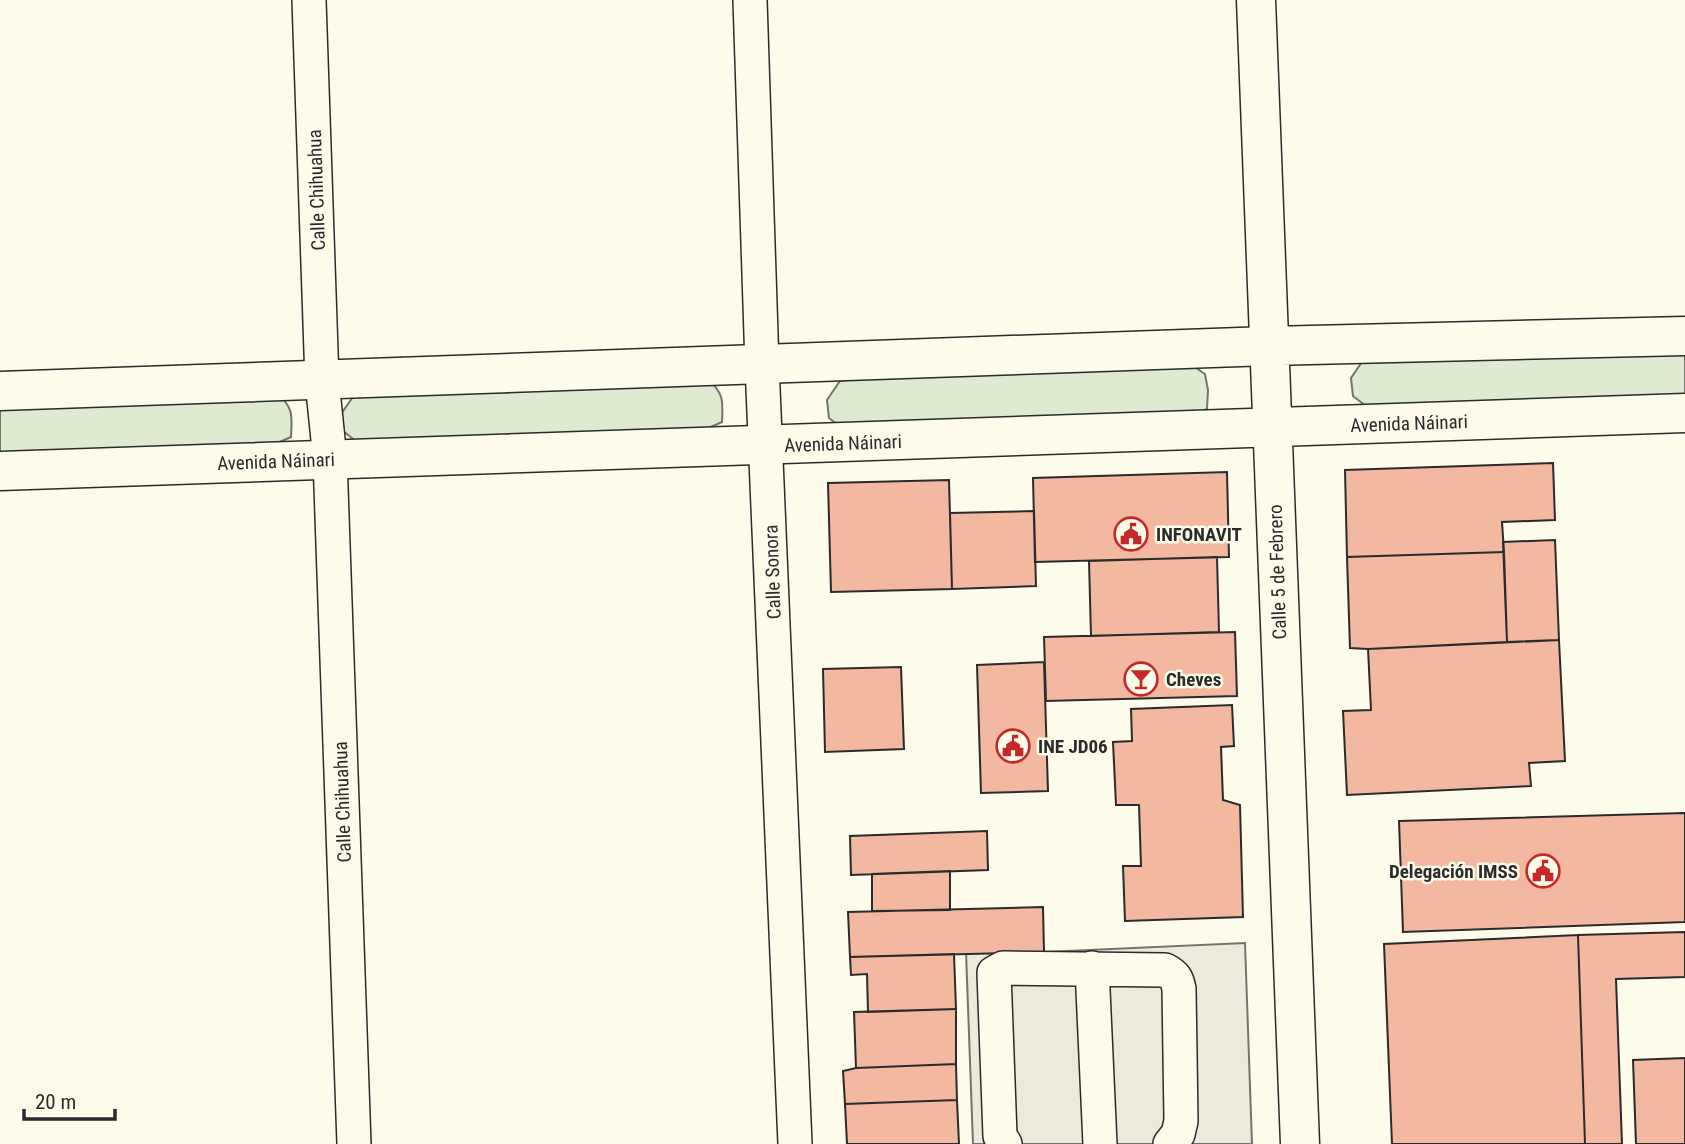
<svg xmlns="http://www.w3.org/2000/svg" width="1685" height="1144" font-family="'Roboto Condensed',sans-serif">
	<rect width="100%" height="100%" fill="#fdfbea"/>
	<path fill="#deebd1" stroke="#74746e" stroke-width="2" d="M1685 344V398L1366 406 1353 396 1351 378 1364 359Z
		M1193 366 1205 374 1208 390 1207 409 1182 419 842 428 829 418 827 400 840 381 861 377Z
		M707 379C724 392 723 402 722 422L697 433 357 442 343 431 341 414 355 394Z
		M277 394C294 407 292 417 291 437L266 448 0 456V403Z"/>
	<path fill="#eceadb" stroke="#74746e" stroke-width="2" d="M1245 943 1252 1144H973L966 952H1044Z"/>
	<path fill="#f2b8a0" stroke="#2b2b2b" stroke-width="2" d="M1553 463 1555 520 1502 522 1504 552 1347 557 1345 470Z
		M1227 472 1229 557 1035 562 1033 478Z
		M949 480 952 589 831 592 828 483Z
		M1034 511 1036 586 952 589 950 513Z
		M1555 540 1559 640 1507 642 1503 542Z
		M1504 552 1507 642 1368 649 1350 648 1347 557Z
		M1217 557 1219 632 1091 636 1089 561Z
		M1235 632 1237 696 1046 701 1044 637Z
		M1559 640 1565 761 1529 763 1531 786 1347 795 1343 711 1371 710 1368 649Z
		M1044 662 1048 791 981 793 977 665Z
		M901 667 904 749 825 752 823 669Z
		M1232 705 1234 746 1221 747 1223 800 1240 805 1243 917 1125 921 1123 866H1141L1139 805H1116L1113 742 1132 741 1131 709Z
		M1685 813V922L1403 932 1399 821Z
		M987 831 988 870 851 875 850 836Z
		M950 871V910L872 911V874Z
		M1043 907 1044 952 850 957 848 912Z
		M1685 932V977L1616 979 1622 1144H1585L1578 935Z
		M1578 935 1585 1144H1392L1384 944Z
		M954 954 956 1009 868 1012 867 974 851 975 850 957Z
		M956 1009V1064L856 1068 854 1012Z
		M1685 1058V1144H1636L1633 1060Z
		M956 1064 957 1100 845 1104 843 1071 856 1068Z
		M957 1100 959 1144H847L845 1104Z"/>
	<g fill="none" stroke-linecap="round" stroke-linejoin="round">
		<defs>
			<path id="minor" d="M309 0 322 381 330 459 354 1144
				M750 0 762 365 795 1144
				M1092 968 1100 1144
				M1005 1144 1000 1136 994 973 1003 968 1165 970C1175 975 1177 979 1179 989L1181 1121 1178 1134 1170 1144"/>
			<path id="major" d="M1256 0 1300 1144
				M0 391 1268 346 1685 336
				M0 471 1685 413"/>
		</defs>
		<use href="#minor" stroke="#2b2b2b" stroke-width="36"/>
		<use href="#major" stroke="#2b2b2b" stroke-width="41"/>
		<use href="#minor" stroke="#fdfbea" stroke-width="33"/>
		<use href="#major" stroke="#fdfbea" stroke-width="38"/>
	</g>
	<defs>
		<symbol id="civic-ring" viewBox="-11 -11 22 22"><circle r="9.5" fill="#fdfbea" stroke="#c62828" stroke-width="1.5"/><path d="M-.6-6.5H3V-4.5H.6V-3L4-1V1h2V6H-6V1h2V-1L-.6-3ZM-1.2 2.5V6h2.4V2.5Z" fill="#c62828"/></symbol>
		<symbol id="bar-ring" viewBox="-11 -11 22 22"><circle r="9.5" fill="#fdfbea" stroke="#c62828" stroke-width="1.5"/><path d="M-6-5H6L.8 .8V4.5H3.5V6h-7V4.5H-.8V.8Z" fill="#c62828"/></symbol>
	</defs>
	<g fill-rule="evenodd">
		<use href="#civic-ring" x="1112" y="515" width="38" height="38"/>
		<use href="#bar-ring" x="1122" y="660" width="38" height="38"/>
		<use href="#civic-ring" x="994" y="727" width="38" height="38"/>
		<use href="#civic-ring" x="1524" y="852" width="38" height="38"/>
	</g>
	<g text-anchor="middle" stroke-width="5" stroke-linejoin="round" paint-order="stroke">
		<g font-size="19" fill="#2b2b2b" stroke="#fdfbea">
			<text transform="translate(316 190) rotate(-92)" y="7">Calle Chihuahua</text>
			<text transform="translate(1409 423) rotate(-2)" y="7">Avenida Náinari</text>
			<text transform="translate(843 443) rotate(-2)" y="7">Avenida Náinari</text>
			<text transform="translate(276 461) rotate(-2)" y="7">Avenida Náinari</text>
			<text transform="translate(772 572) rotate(-92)" y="7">Calle Sonora</text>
			<text transform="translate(1277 572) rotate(-92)" y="7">Calle 5 de Febrero</text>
			<text transform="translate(342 802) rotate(-92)" y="7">Calle Chihuahua</text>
		</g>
		<g font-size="19" font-weight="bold" fill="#2b2b2b" stroke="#fdfbea" text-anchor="start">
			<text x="1156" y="541">INFONAVIT</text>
			<text x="1166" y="686">Cheves</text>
			<text x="1038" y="753">INE JD06</text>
			<text x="1518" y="878" text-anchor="end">Delegación IMSS</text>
		</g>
	</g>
	<path d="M24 1109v10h91v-10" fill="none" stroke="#2b2b2b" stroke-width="3.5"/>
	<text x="35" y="1109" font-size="21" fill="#2b2b2b" stroke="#fdfbea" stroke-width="5" paint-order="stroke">20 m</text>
</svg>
